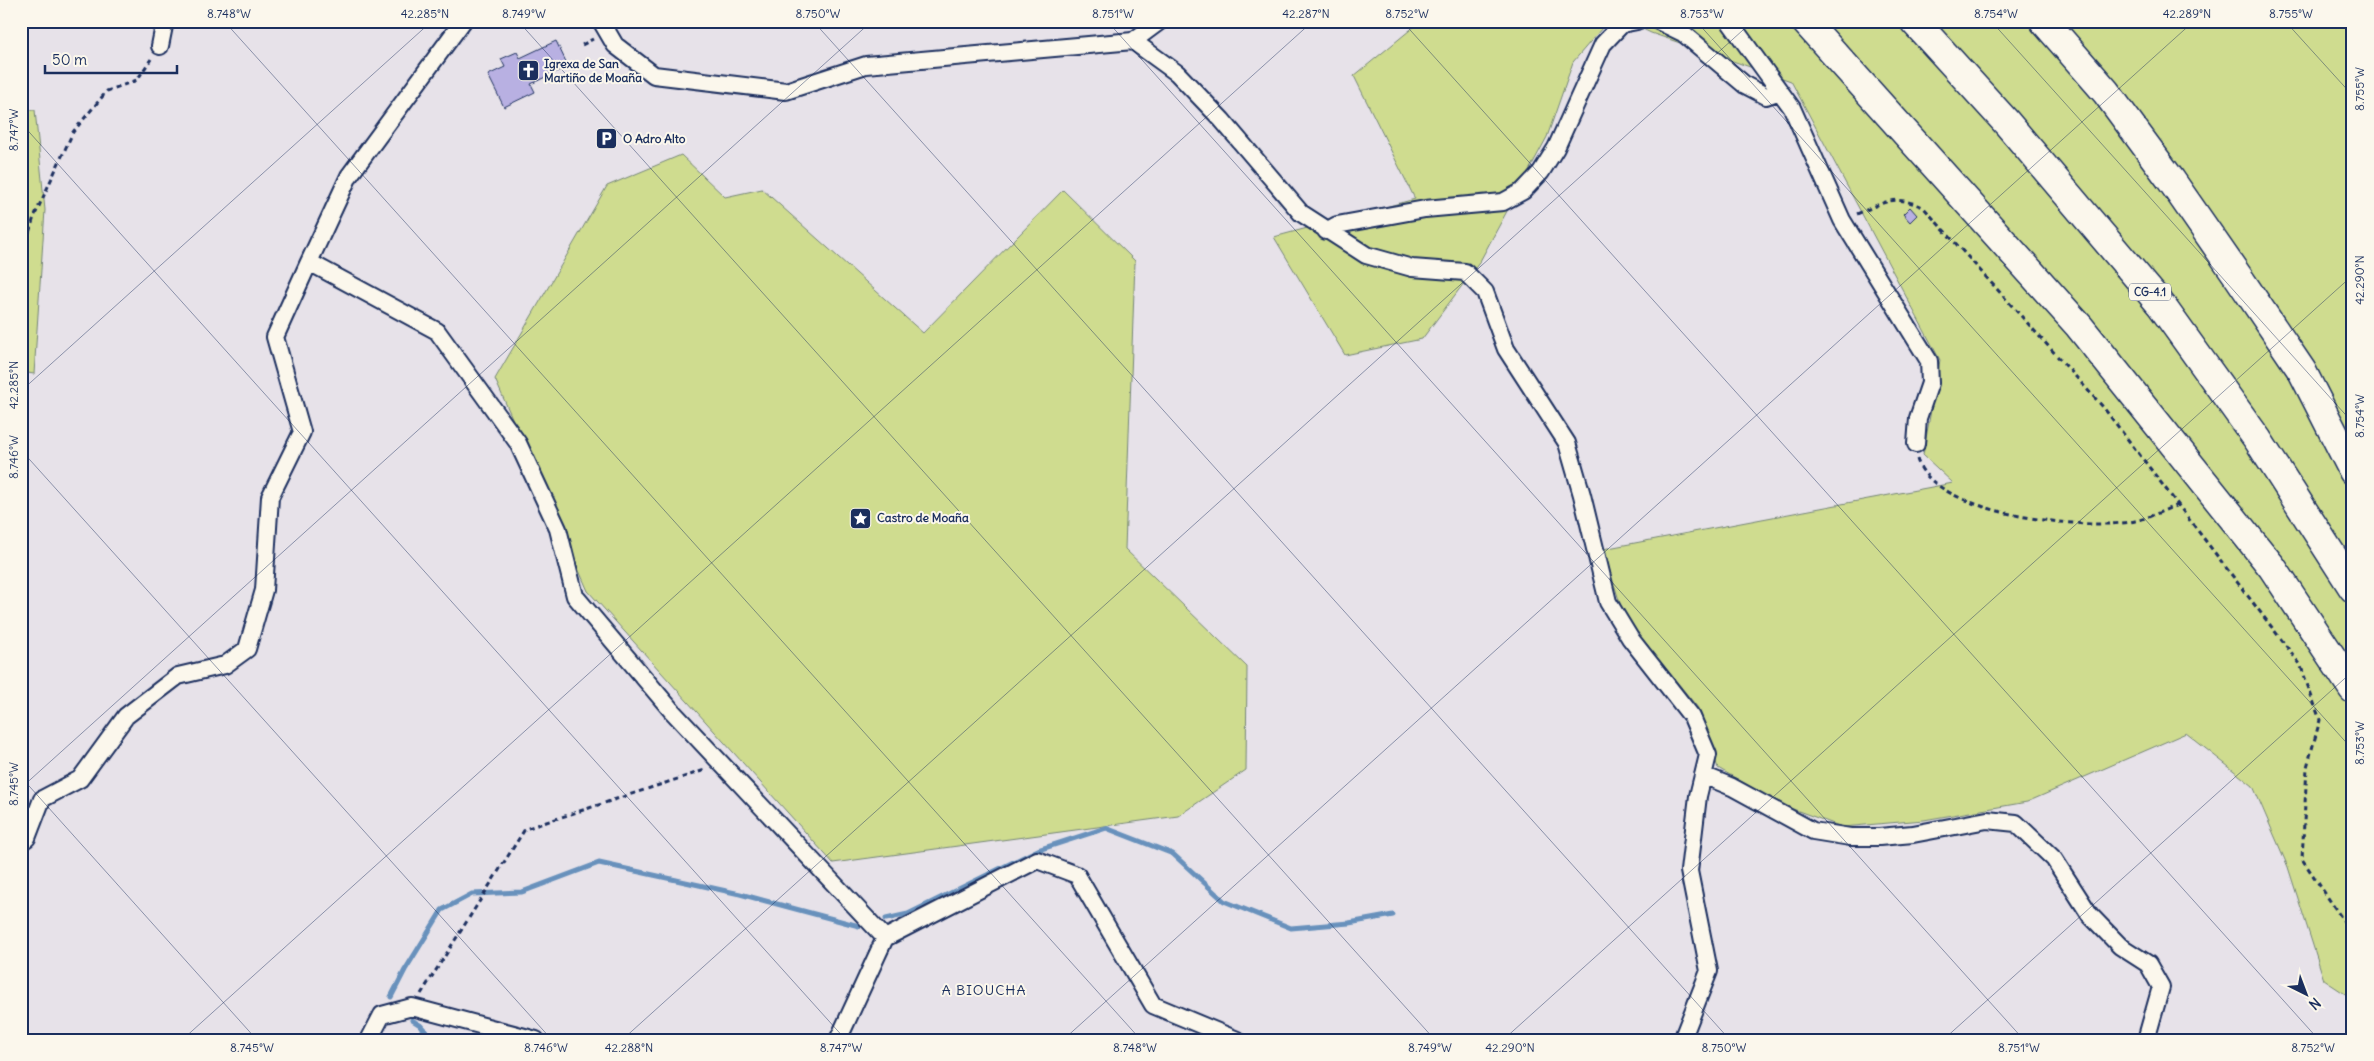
<svg xmlns="http://www.w3.org/2000/svg" width="2374" height="1061" font-family="Delius,sans-serif">
	<rect width="100%" height="100%" fill="#e7e2e9"/>
	<filter id="ink" filterUnits="userSpaceOnUse"><feTurbulence type="fractalNoise" baseFrequency=".02" numOctaves="2"/><feDisplacementMap in="SourceGraphic" scale="10" xChannelSelector="R" yChannelSelector="G"/><feConvolveMatrix kernelMatrix="1 2 1 2 8 2 1 2 1" color-interpolation-filters="sRGB"/></filter>
	<g filter="url(#ink)">
		<path fill="#cfdc8f" stroke="#758676" d="M1421 21H1608L1573 62 1547 137 1479 263 1422 339 1345 355 1274 237 1415 199 1354 76Z
			M1626 21H2353V999L2324 980 2288 867 2253 786 2186 733 2027 802 1924 820 1842 827 1782 805 1718 768 1698 708 1624 616 1603 549 1953 483 1923 455 1940 360 1791 81 1651 33Z
			M35 110 45 210 34 374 21 372V111Z
			M681 155 725 197 762 189 923 333 1063 190 1135 261 1125 549 1247 667 1246 770 1178 816 833 863 588 591 495 379 607 186Z"/>
		<g fill="none" stroke-linecap="round" stroke-linejoin="round">
			<path stroke="#6891bc" stroke-width="5" d="M886 919 908 914 1038 850 1106 828 1173 854 1224 901 1291 928 1349 923 1393 915
				M391 997 405 970 442 910 472 894 522 892 599 863 740 894 859 926
				M412 1020 420 1025 433 1040"/>
		</g>
		<path fill="#b8b0e2" stroke="#1b2f5e" d="M556 41 568 66 531 84 535 92 504 107 488 75 505 67 501 59 517 52 520 58Z
			M1910 207 1917 215 1910 222 1903 214Z"/>
		<g fill="none" stroke-linecap="round" stroke-linejoin="round">
			<defs>
				<path id="minor" d="M463 21 349 176 309 262 437 331 518 443 558 529 575 596 672 711 885 938
					M601 21 615 45 654 75 786 91 866 65 1133 41 1160 21
					M1658 21 1683 33 1745 85 1766 96 1780 91
					M1729 21 1792 108 1842 220 1929 361 1930 383 1918 418 1916 444
					M1133 41 1177 73 1222 120 1301 213 1366 255 1412 268 1465 272 1485 292 1506 349 1567 443 1582 495 1608 602 1630 638 1692 717 1708 755 1698 796 1689 871 1709 971 1682 1040
					M160 46 165 21
					M1326 231 1337 225 1425 209 1503 202 1523 191 1541 172 1556 148 1603 44 1622 24 1637 21
					M1703 775 1732 787 1813 831 1850 837H1879L1913 834 1987 820 2016 823 2054 859 2090 915 2120 946 2148 964 2161 987 2146 1040
					M21 842 27 838 42 799 80 779 126 716 178 676 225 665 247 649 264 590 270 497 302 432 275 337 309 262
					M369 1040 382 1015 412 1007 536 1040
					M838 1040 885 938 1037 860 1077 875 1153 1005 1237 1040"/>
				<path id="trunk" d="M1914 21 2007 123 2161 305 2258 440 2353 588"/>
				<path id="motorway" d="M1805 21 2079 326 2272 567 2353 689
					M2044 21 2106 92 2171 180 2239 278 2302 371 2353 471"/>
			</defs>
			<use href="#minor" stroke="#1b2f5e" stroke-width="20"/>
			<use href="#trunk" stroke="#1b2f5e" stroke-width="31"/>
			<use href="#motorway" stroke="#1b2f5e" stroke-width="31"/>
			<path stroke="#1b2f5e" stroke-width="3" stroke-dasharray="5 4" stroke-linecap="butt" d="M582 45 593 39
				M1857 214C1886 202 1892 194 1923 207L2103 407 2300 664 2320 720 2307 767 2302 859 2353 935
				M21 258 34 217 73 132 107 91 137 80 151 59
				M1917 459C1933 514 2087 532 2135 521 2149 518 2164 510 2178 505
				M421 994 525 829 705 770"/>
			<use href="#minor" stroke="#fbf7ec" stroke-width="16"/>
			<use href="#trunk" stroke="#fbf7ec" stroke-width="28"/>
			<use href="#motorway" stroke="#fbf7ec" stroke-width="28"/>
		</g>
	</g>
	<path fill="none" stroke="#1b2f5e" stroke-width="1" stroke-opacity="0.45" d="M224 21 1141 1040M518 21 1435 1040M813 21 1730 1040M1107 21 2024 1040M1402 21 2319 1040M1696 21 2353 750M1991 21 2353 423M2285 21 2353 96M21 123 846 1040M21 391 432 21M21 450 552 1040M21 777 257 1040M21 788 872 21M182 1040 1313 21M622 1040 1753 21M1063 1040 2194 21M1503 1040 2353 275M1943 1040 2353 671"/>
	<defs>
		<symbol id="church-square" viewBox="-11 -11 22 22"><rect x="-9" y="-9" width="18" height="18" rx="4" fill="#1b2f5e" stroke="#fbf7ec"/><path d="M-1.2-6h2.4v3.5h3.3v2.4h-3.3V6h-2.4V-.1h-3.3v-2.4h3.3Z" fill="#fff"/></symbol>
		<symbol id="parking-square" viewBox="-11 -11 22 22"><rect x="-9" y="-9" width="18" height="18" rx="4" fill="#1b2f5e" stroke="#fbf7ec"/><path d="M-3.5-5.5H1a3.5 3.5 0 0 1 0 7H-1V5.5H-3.5ZM-1-3.4V-.6H.8a1.4 1.4 0 0 0 0-2.8Z" fill="#fff"/></symbol>
		<symbol id="sight-square" viewBox="-11 -11 22 22"><rect x="-9" y="-9" width="18" height="18" rx="4" fill="#1b2f5e" stroke="#fbf7ec"/><path d="M0-6L1.8-2.2L6-1.7L2.9 1.2L3.7 5.4L0 3.3L-3.7 5.4L-2.9 1.2L-6-1.7L-1.8-2.2Z" fill="#fff"/></symbol>
	</defs>
	<g fill-rule="evenodd">
		<use href="#church-square" x="516" y="58" width="25" height="25"/>
		<use href="#parking-square" x="594" y="126" width="25" height="25"/>
		<use href="#sight-square" x="848" y="506" width="25" height="25"/>
	</g>
	<g text-anchor="middle" stroke-width="4" stroke-linejoin="round" paint-order="stroke">
		<rect fill="#fbf7ec" stroke="#5e6b89" stroke-width="1" x="2129" y="283.5" width="42" height="17" rx="4"/>
		<g font-size="11" font-weight="bold" fill="#1b2f5e">
			<text x="2150" y="296">CG-4.1</text>
		</g>
		<g font-size="12" font-weight="bold" fill="#1b2f5e" stroke="#fbf7ec" text-anchor="start">
			<text x="544" y="68">Igrexa de San<tspan x="544" dy="14">Martiño de Moaña</tspan></text>
			<text x="623" y="143">O Adro Alto</text>
			<text x="877" y="522">Castro de Moaña</text>
		</g>
		<g font-size="14" letter-spacing="1" fill="#1b2f5e" stroke="#fbf7ec">
			<text x="984" y="995">A BIOUCHA</text>
		</g>
	</g>
	<rect width="2374" height="1061" fill="none" stroke="#fbf7ec" stroke-width="55"/>
	<g transform="translate(2306 994) rotate(138)" stroke="#fbf7ec" stroke-width="4" paint-order="stroke">
	<path d="M0-4L9 19L0 12L-9 19Z" fill="#1b2f5e"/>
	<text y="-8" font-size="14" font-weight="bold" text-anchor="middle" fill="#1b2f5e">N</text>
	</g>
	<path d="M45 65v8h132v-8" fill="none" stroke="#1b2f5e" stroke-width="2.5"/>
	<text x="52" y="65" font-size="15" fill="#1b2f5e" stroke="#fbf7ec" stroke-width="4" paint-order="stroke">50 m</text>
	<rect x="28" y="28" width="2318" height="1006" fill="none" stroke="#1b2f5e" stroke-width="2"/>
	<g font-size="12" text-anchor="middle" fill="#1b2f5e">
		<text x="229" y="18">8.748°W</text>
		<text x="425" y="18">42.285°N</text>
		<text x="524" y="18">8.749°W</text>
		<text x="818" y="18">8.750°W</text>
		<text x="1113" y="18">8.751°W</text>
		<text x="1306" y="18">42.287°N</text>
		<text x="1407" y="18">8.752°W</text>
		<text x="1702" y="18">8.753°W</text>
		<text x="1996" y="18">8.754°W</text>
		<text x="2187" y="18">42.289°N</text>
		<text x="2291" y="18">8.755°W</text>
		<text transform="translate(2360 89) rotate(-90)" y="4">8.755°W</text>
		<text transform="translate(14 130) rotate(-90)" y="4">8.747°W</text>
		<text transform="translate(2360 280) rotate(-90)" y="4">42.290°N</text>
		<text transform="translate(14 385) rotate(-90)" y="4">42.285°N</text>
		<text transform="translate(2360 416) rotate(-90)" y="4">8.754°W</text>
		<text transform="translate(14 457) rotate(-90)" y="4">8.746°W</text>
		<text transform="translate(2360 743) rotate(-90)" y="4">8.753°W</text>
		<text transform="translate(14 784) rotate(-90)" y="4">8.745°W</text>
		<text x="252" y="1052">8.745°W</text>
		<text x="546" y="1052">8.746°W</text>
		<text x="629" y="1052">42.288°N</text>
		<text x="841" y="1052">8.747°W</text>
		<text x="1135" y="1052">8.748°W</text>
		<text x="1430" y="1052">8.749°W</text>
		<text x="1510" y="1052">42.290°N</text>
		<text x="1724" y="1052">8.750°W</text>
		<text x="2019" y="1052">8.751°W</text>
		<text x="2313" y="1052">8.752°W</text>
	</g>
</svg>
